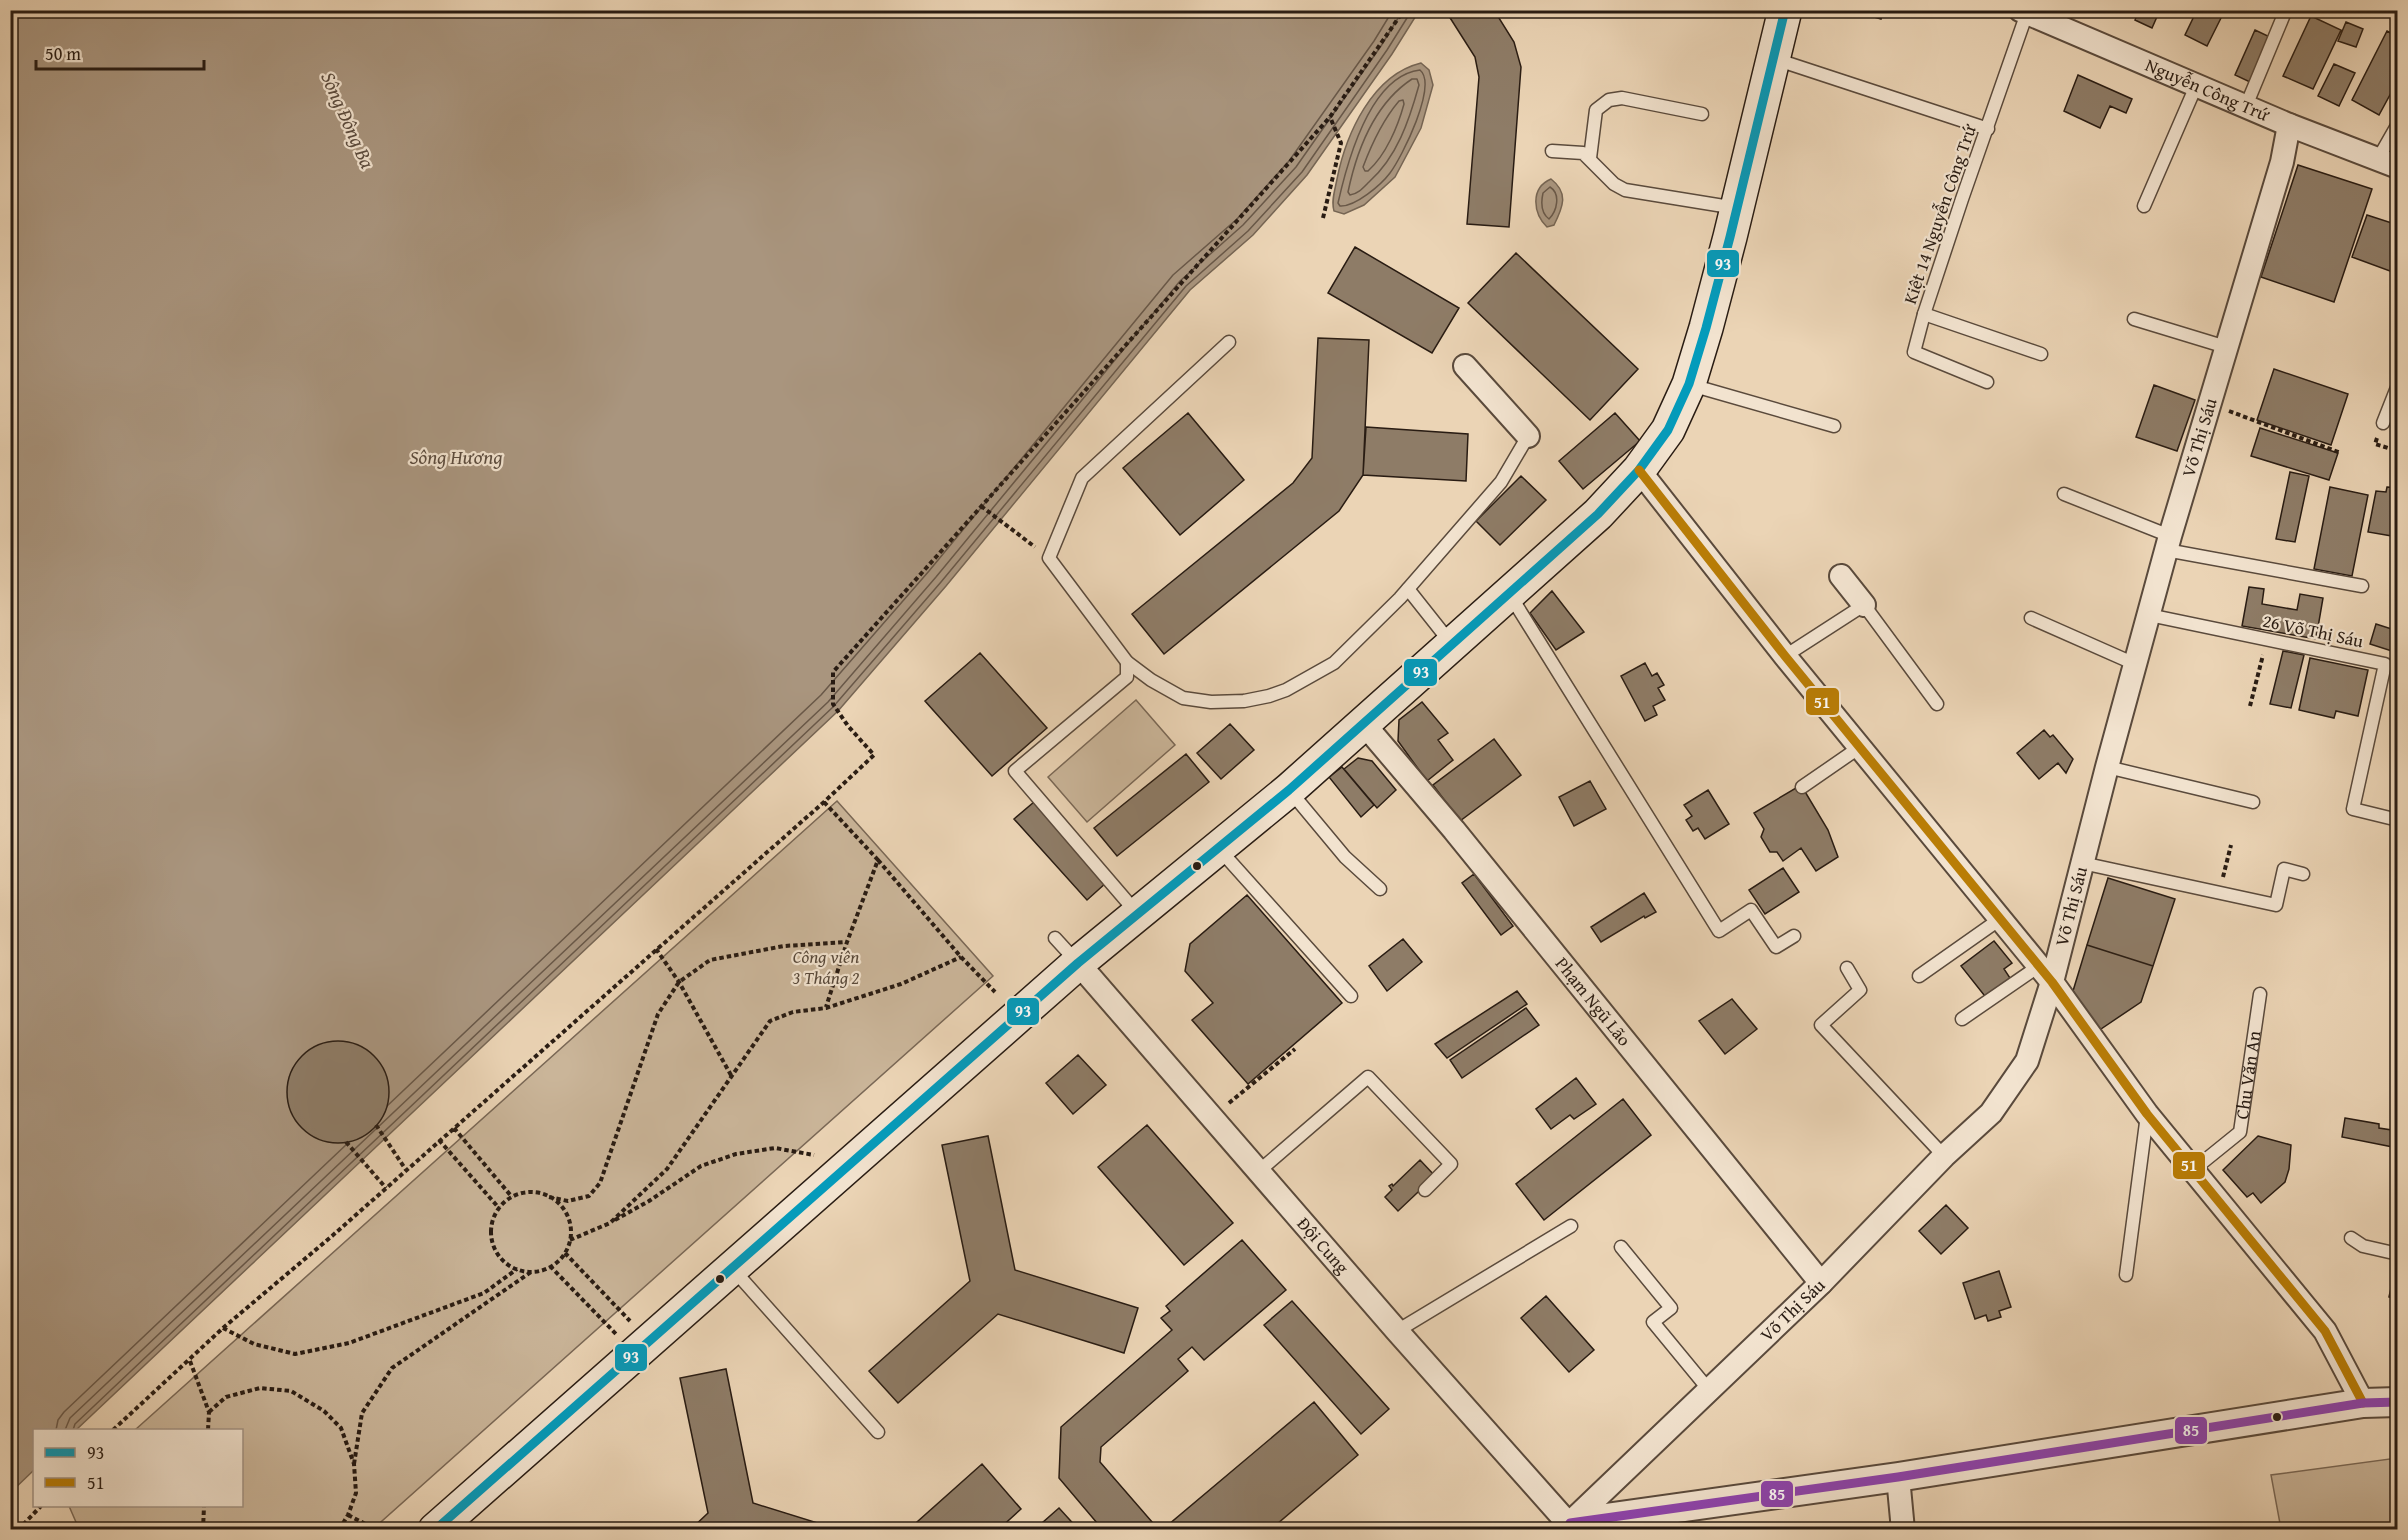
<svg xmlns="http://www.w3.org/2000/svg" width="2408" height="1540" font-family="'Gentium Book Plus',serif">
	<rect width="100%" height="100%" fill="#ebd4b5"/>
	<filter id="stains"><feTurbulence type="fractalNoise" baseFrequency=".00333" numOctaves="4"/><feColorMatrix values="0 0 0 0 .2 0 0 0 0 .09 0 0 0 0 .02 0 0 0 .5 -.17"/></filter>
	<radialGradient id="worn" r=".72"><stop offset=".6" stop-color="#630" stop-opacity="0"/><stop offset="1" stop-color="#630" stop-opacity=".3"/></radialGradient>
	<path fill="#cab599" stroke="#7a6856" stroke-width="1.5" d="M1136 700 1175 745 1087 822 1048 777Z
		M837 801 993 976 373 1529H79L69 1506H242V1430H135Z
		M2397 1458V1529H2281L2271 1475Z"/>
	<path fill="#a9957e" stroke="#766553" stroke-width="1.5" d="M11 10 1419 11 1392 54 1307 175 1253 235 1190 290 946 586 838 711 76 1430H34V1470L11 1492Z
		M1421 63 1429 70 1433 85 1421 128 1395 177 1364 205 1344 214 1334 211C1331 201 1335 190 1337 179 1346 134 1372 75 1421 63Z
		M1551 179C1569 193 1563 207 1554 225L1547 227C1533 213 1530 188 1551 179Z"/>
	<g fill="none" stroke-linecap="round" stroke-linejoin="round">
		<path stroke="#695848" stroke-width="1.5" d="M1420 70C1438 85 1402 157 1390 173 1381 185 1355 207 1340 206L1338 203C1347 163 1370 76 1420 70Z
			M1412 79H1417L1419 85C1409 121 1397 157 1369 182 1363 188 1358 194 1350 195L1348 192C1357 149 1374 104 1412 79Z
			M1403 100 1404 104C1398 126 1386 155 1368 171H1365L1363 167C1372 143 1382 121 1399 101Z
			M1550 187C1561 194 1557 211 1549 219 1541 213 1541 202 1543 193Z
			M56 1430 58 1420 64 1412 821 695 929 571 1173 275 1237 219 1289 161 1374 41 1393 10
			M65 1430 70 1418 828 702 936 577 1180 281 1243 225 1296 167 1381 46 1403 10
			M73 1430 75 1424 833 707 941 582 1186 286 1248 231 1302 172 1387 50 1412 10"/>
	</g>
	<path fill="#8e7c67" stroke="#291c13" stroke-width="1.5" d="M1450 10H1494L1514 42 1521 67 1509 227 1467 224 1479 77 1475 57 1447 13Z
		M1851 10H1883L1881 19Z
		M2099 10H2117L2114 17Z
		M2139 10H2160L2152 28 2135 20Z
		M2197 10H2225L2207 46 2185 35Z
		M2311 16 2341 30 2313 89 2283 76Z
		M2346 22 2363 29 2356 47 2338 41Z
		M2255 30 2270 37 2250 82 2235 75Z
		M2387 31 2398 37V80L2379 115 2352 100Z
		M2334 64 2355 73 2339 106 2318 96Z
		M2078 75 2132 99 2126 113 2110 106 2100 128 2064 111Z
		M2298 165 2372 189 2334 302 2261 277Z
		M2367 215 2398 225V274L2352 257Z
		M1355 247 1459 308 1432 353 1328 293Z
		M1516 253 1638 369 1590 420 1468 303Z
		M1318 338 1369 340 1363 475 1339 511 1164 654 1132 614 1293 483 1312 458Z
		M2274 369 2348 394 2331 445 2257 420Z
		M2154 385 2195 400 2177 451 2136 437Z
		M1188 413 1244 480 1180 535 1123 468Z
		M1615 413 1640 441 1583 489 1559 461Z
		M1366 427 1468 434 1466 481 1363 475Z
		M2260 428 2338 453 2329 480 2251 456Z
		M2290 472 2309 476 2295 542 2276 539Z
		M1521 476 1546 500 1500 545 1476 521Z
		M2330 487 2368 495 2352 576 2314 569Z
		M2387 487 2398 488V537L2368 532 2376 491 2386 492Z
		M2249 587 2264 589 2262 604 2297 610 2300 594 2323 598 2316 639 2242 626Z
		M1552 591 1584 632 1556 650 1530 613Z
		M2376 624 2398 631V653L2370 644Z
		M2283 651 2304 655 2291 708 2270 704Z
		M980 653 1047 728 992 776 925 701Z
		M2310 658 2368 670 2358 716 2336 711 2334 718 2299 710Z
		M1645 663 1652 676 1657 673 1664 685 1658 688 1665 700 1653 706 1657 715 1645 721 1621 676Z
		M1422 702 1448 733 1438 740 1453 760 1427 781 1398 741 1399 720Z
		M1230 724 1254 750 1221 779 1197 753Z
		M2044 730 2050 737 2053 735 2073 759 2066 773 2058 763 2039 779 2017 753Z
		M1494 739 1521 775 1460 821 1433 785Z
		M1186 754 1209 782 1117 856 1094 828Z
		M1358 758 1372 761 1396 790 1377 808 1344 769Z
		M1342 767 1374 805 1361 817 1329 777Z
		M1590 781 1606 809 1574 826 1559 797Z
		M1801 785 1828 830 1838 857 1816 871 1801 848 1783 861 1777 852H1770L1761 837 1764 829 1754 813Z
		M1708 790 1729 824 1705 839 1698 828 1693 831 1686 820 1692 816 1684 805Z
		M1034 802 1107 882 1087 900 1014 819Z
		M1783 868 1799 892 1765 914 1749 890Z
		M1474 874 1513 926 1501 935 1462 883Z
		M2108 878 2175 899 2153 966 2087 945Z
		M1644 893 1656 912 1645 918 1644 916 1601 942 1591 927Z
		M1247 895 1342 1003 1248 1084 1192 1020 1213 1003 1185 971 1190 944Z
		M1403 939 1422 962 1387 991 1369 966Z
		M1994 941 2012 963 2004 969 2010 978 2006 981 2009 984 1988 1000 1961 966Z
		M2087 945 2153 966 2141 1002 2098 1031 2073 991Z
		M1517 991 1527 1004 1447 1058 1435 1044Z
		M1732 999 1757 1029 1725 1054 1699 1021Z
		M1526 1008 1539 1025 1462 1078 1450 1060Z
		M287 1092a51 51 0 1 1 102 0a51 51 0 1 1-102 0Z
		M1078 1055 1106 1085 1073 1114 1046 1083Z
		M1576 1078 1596 1104 1574 1119 1570 1115 1551 1129 1536 1109Z
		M1623 1099 1651 1135 1544 1220 1516 1184Z
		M2345 1118 2379 1124V1128L2398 1131V1148L2342 1137Z
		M1147 1125 1233 1223 1184 1265 1098 1167Z
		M988 1136 1015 1270 1138 1308 1124 1353 998 1314 898 1403 869 1371 970 1281 942 1145Z
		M2258 1136 2291 1145 2289 1169 2285 1182 2261 1203 2253 1193 2247 1197 2223 1170Z
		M1420 1160 1435 1176 1398 1211 1385 1197 1392 1190 1389 1186 1392 1184 1393 1186Z
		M1946 1205 1968 1228 1941 1254 1919 1231Z
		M1242 1240 1286 1290 1204 1360 1192 1347 1178 1359 1188 1371 1101 1447 1100 1462 1159 1530H1103L1059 1478 1061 1427 1172 1330 1161 1318 1170 1311 1166 1306Z
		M2396 1266H2398V1299L2389 1297Z
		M1999 1271 2011 1307 1999 1311 2001 1317 1988 1321 1986 1315 1975 1319 1963 1283Z
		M1546 1296 1594 1350 1569 1372 1521 1318Z
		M1292 1301 1389 1409 1361 1434 1264 1325Z
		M726 1369 753 1503 840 1530H690L708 1513 680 1378Z
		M1314 1402 1358 1455 1270 1530H1162Z
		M982 1464 1021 1509 998 1530H908Z
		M1059 1508 1079 1530H1034Z"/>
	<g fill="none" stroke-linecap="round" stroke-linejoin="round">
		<defs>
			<g id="service">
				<path d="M1775 59 1988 129"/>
				<path d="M2246 106 2285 12"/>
				<path d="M1552 151 1583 153 1614 184 1625 190 1736 208"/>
				<path d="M1590 158 1596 110 1609 100 1622 98 1702 114"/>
				<path d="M2378 159 2398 124"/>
				<path d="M2144 206 2196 86"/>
				<path d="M1924 314 2041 354"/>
				<path d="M2134 319 2226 347"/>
				<path d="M1229 342 1082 478 1049 558 1127 662 1151 680 1183 698 1211 702 1244 701 1269 696 1286 690 1334 663 1400 598 1501 482 1528 436"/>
				<path d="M1987 382 1914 352 1924 314 1962 199 2028 10"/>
				<path d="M1691 385 1834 426"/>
				<path d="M2383 423 2398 385"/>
				<path d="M2064 494 2170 536"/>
				<path d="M2166 550 2362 586"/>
				<path d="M1408 589 1450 642"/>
				<path d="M1510 595 1719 931 1751 910 1776 947 1794 936"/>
				<path d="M2149 615 2385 664 2353 809 2398 820"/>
				<path d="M2031 618 2135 664"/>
				<path d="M1785 656 1864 605 1937 704"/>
				<path d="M1127 662V677L1015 771 1136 912"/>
				<path d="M2107 767 2253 802"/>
				<path d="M1802 787 1860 747"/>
				<path d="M1290 791 1345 857 1380 889"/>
				<path d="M1220 850 1351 996"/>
				<path d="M2082 863 2276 905 2284 869 2303 874"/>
				<path d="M1055 938 1077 962"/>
				<path d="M1847 968 1860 990 1821 1025 1944 1156"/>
				<path d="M1919 976 2000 919"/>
				<path d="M1962 1019 2039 966"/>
				<path id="s1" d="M2193 1170 2240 1132 2260 994"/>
				<path d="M1259 1171 1368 1077 1451 1164 1425 1190"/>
				<path d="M2351 1238 2363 1246 2398 1254"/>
				<path d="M1621 1247 1671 1308 1653 1322 1709 1390"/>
				<path d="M732 1268 878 1432"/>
				<path d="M2126 1275 2147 1115"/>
				<path d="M1397 1331 1571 1226"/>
			</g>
			<g id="minor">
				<path id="s2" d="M2020 10 2289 125 2398 167"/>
				<path d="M1465 366 1528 436"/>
				<path d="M1639 470 1785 656 2052 982 2147 1114 2325 1331 2363 1403"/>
				<path d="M1841 576 1864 605"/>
				<path id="s3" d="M1364 724 1454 830 1821 1283"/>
				<path id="s4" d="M1078 963 1397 1331 1574 1530"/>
				<path d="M1898 1477 1903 1530"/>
				<path id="s5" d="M1570 1523 1821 1283 1944 1156 1991 1113 2027 1061 2052 982 2107 767 2170 536 2282 162 2289 125"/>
			</g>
			<path id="tertiary" d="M1563 1530 1570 1523 1898 1477 2363 1403 2398 1402"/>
			<path id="secondary" d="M435 1530 1078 963 1289 790 1598 514 1639 470 1668 430 1689 384 1706 328 1730 237 1785 10"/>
		</defs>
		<use href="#service" stroke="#5a4a3c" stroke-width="15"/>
		<use href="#minor" stroke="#5a4a3c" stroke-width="26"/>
		<use href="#tertiary" stroke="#5a4a3c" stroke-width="32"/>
		<use href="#secondary" stroke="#291c13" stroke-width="36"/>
		<path stroke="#291c13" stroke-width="4" stroke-dasharray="4.5 3" stroke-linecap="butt" d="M1323 218 1341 143 1330 117
			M2229 411 2341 453
			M2377 438 2375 444 2398 451
			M981 506 1035 547
			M2250 706 2263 655
			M824 802 878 860 847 942 826 1007
			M878 860 961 957 995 992
			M2223 877 2231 845
			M656 949 679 982 732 1077
			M1229 1103 1295 1049
			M376 1125 406 1170
			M454 1128 512 1197
			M439 1140 499 1208
			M346 1142 386 1188
			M491 1232a40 40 0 1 1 80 0a40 40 0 1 1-80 0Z
			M549 1197 568 1201 589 1196 600 1183 658 1014 679 982 710 960 784 946 847 942
			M615 1220 649 1201 701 1166 736 1154 775 1148 814 1155
			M570 1240 610 1223 667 1169 770 1021 793 1012 826 1008 901 984 961 957
			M565 1253 630 1321
			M550 1266 616 1334
			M223 1328 254 1344 295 1354 349 1343 484 1293 517 1269
			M190 1361 209 1412 208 1430
			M209 1412 226 1397 260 1388 291 1391 324 1411 341 1428 354 1464 356 1493 348 1515 339 1530
			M113 1430 223 1328 332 1236 824 802 874 755 848 726 833 704V672L1330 117 1404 10
			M354 1464 362 1413 392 1368 531 1272
			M348 1515 377 1530
			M18 1530 41 1506
			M203 1530 204 1506"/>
		<use href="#service" stroke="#f2e3cf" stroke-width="12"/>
		<use href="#minor" stroke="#f2e3cf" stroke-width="22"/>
		<use href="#tertiary" stroke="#f2e3cf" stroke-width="28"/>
		<use href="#secondary" stroke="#f2e3cf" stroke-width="33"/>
		<defs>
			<path id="bus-1" d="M435 1530 1078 963 1289 790 1598 514 1639 470 1668 430 1689 384 1706 328 1730 237 1785 10"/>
			<path id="bus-2" d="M1639 470 1785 656 2052 982 2147 1114 2325 1331 2363 1403"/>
			<path id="bus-3" d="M1570 1523 1898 1477 2363 1403 2398 1402"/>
		</defs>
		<use href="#bus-1" stroke="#f2e3cf" stroke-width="14"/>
		<use href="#bus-2" stroke="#f2e3cf" stroke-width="14"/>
		<use href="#bus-3" stroke="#f2e3cf" stroke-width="14"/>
		<use href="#bus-1" stroke="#049bbb" stroke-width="9"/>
		<use href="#bus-2" stroke="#b97d06" stroke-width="9"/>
		<use href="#bus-3" stroke="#8e44ad" stroke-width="9"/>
	</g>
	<g fill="#291c13" stroke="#f2e3cf" stroke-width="2">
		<circle cx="1197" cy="866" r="5"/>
		<circle cx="720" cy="1279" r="5"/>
		<circle cx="2277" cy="1417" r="5"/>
	</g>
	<g text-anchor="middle" stroke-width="4.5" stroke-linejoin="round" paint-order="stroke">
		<g font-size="18" fill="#291c13" stroke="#f2e3cf">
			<text dy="6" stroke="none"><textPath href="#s2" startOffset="204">Nguyễn Công Trứ</textPath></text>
			<text transform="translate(1940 214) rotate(-71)" y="6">Kiệt 14 Nguyễn Công Trứ</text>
			<text dy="6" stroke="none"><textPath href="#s5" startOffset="1298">Võ Thị Sáu</textPath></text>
			<text transform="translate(2313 631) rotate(12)" y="6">26 Võ Thị Sáu</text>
			<text dy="6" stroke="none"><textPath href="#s5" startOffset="812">Võ Thị Sáu</textPath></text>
			<text dy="6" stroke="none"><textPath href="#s3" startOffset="360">Phạm Ngũ Lão</textPath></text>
			<text dy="6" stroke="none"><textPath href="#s1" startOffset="118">Chu Văn An</textPath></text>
			<text dy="6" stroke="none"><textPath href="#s4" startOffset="374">Đội Cung</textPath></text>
			<text dy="6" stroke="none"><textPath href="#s5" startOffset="308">Võ Thị Sáu</textPath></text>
		</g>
		<g font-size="18" font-style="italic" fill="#594a3b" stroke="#f2e3cf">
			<text x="826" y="963">Công viên<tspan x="826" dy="21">3 Tháng 2</tspan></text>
		</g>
		<g font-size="20" font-style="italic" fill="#5c4c3e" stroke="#f2e3cf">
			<text transform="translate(348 120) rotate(66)" y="7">Sông Đông Ba</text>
			<text x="456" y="464">Sông Hương</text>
		</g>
	</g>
	<g stroke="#f2e3cf" stroke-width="2">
		<rect x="1706" y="249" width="34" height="29" rx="6" fill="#049bbb"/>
		<rect x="1403" y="658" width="35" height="29" rx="6" fill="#049bbb"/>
		<rect x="1805" y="687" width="35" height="29" rx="6" fill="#b97d06"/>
		<rect x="1006" y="997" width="34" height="29" rx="6" fill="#049bbb"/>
		<rect x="2172" y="1151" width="34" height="29" rx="6" fill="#b97d06"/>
		<rect x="614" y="1343" width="34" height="29" rx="6" fill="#049bbb"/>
		<rect x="2174" y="1416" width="34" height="29" rx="6" fill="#8e44ad"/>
		<rect x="1760" y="1480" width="34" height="28" rx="6" fill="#8e44ad"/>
	</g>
	<g font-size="16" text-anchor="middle" font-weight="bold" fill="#fff">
		<text x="1723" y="270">93</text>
		<text x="1421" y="678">93</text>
		<text x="1822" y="708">51</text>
		<text x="1023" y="1017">93</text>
		<text x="2189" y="1171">51</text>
		<text x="631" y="1363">93</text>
		<text x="2191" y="1436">85</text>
		<text x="1777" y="1500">85</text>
	</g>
	<rect width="2408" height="1540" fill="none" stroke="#ebd4b5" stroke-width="36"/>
	<rect x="12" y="12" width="2384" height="1516" fill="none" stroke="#291c13" stroke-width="3"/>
	<rect x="18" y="18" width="2372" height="1504" fill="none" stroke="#291c13" stroke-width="1.5"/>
	<rect x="33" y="1429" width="210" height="78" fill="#f2e3cf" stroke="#a29384" stroke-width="1.5"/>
	<rect x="45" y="1448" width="30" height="9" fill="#049bbb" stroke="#a29384" stroke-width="1.5"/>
	<text x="87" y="1459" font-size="18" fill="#291c13">93</text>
	<rect x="45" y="1478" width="30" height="9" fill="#b97d06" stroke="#a29384" stroke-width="1.5"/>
	<text x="87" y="1489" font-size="18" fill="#291c13">51</text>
	<path d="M36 60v9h168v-9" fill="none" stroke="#291c13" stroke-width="3"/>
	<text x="45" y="60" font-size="18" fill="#291c13" stroke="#f2e3cf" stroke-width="4.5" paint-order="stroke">50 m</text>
	<rect width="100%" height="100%" filter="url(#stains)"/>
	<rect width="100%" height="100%" fill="url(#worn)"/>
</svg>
